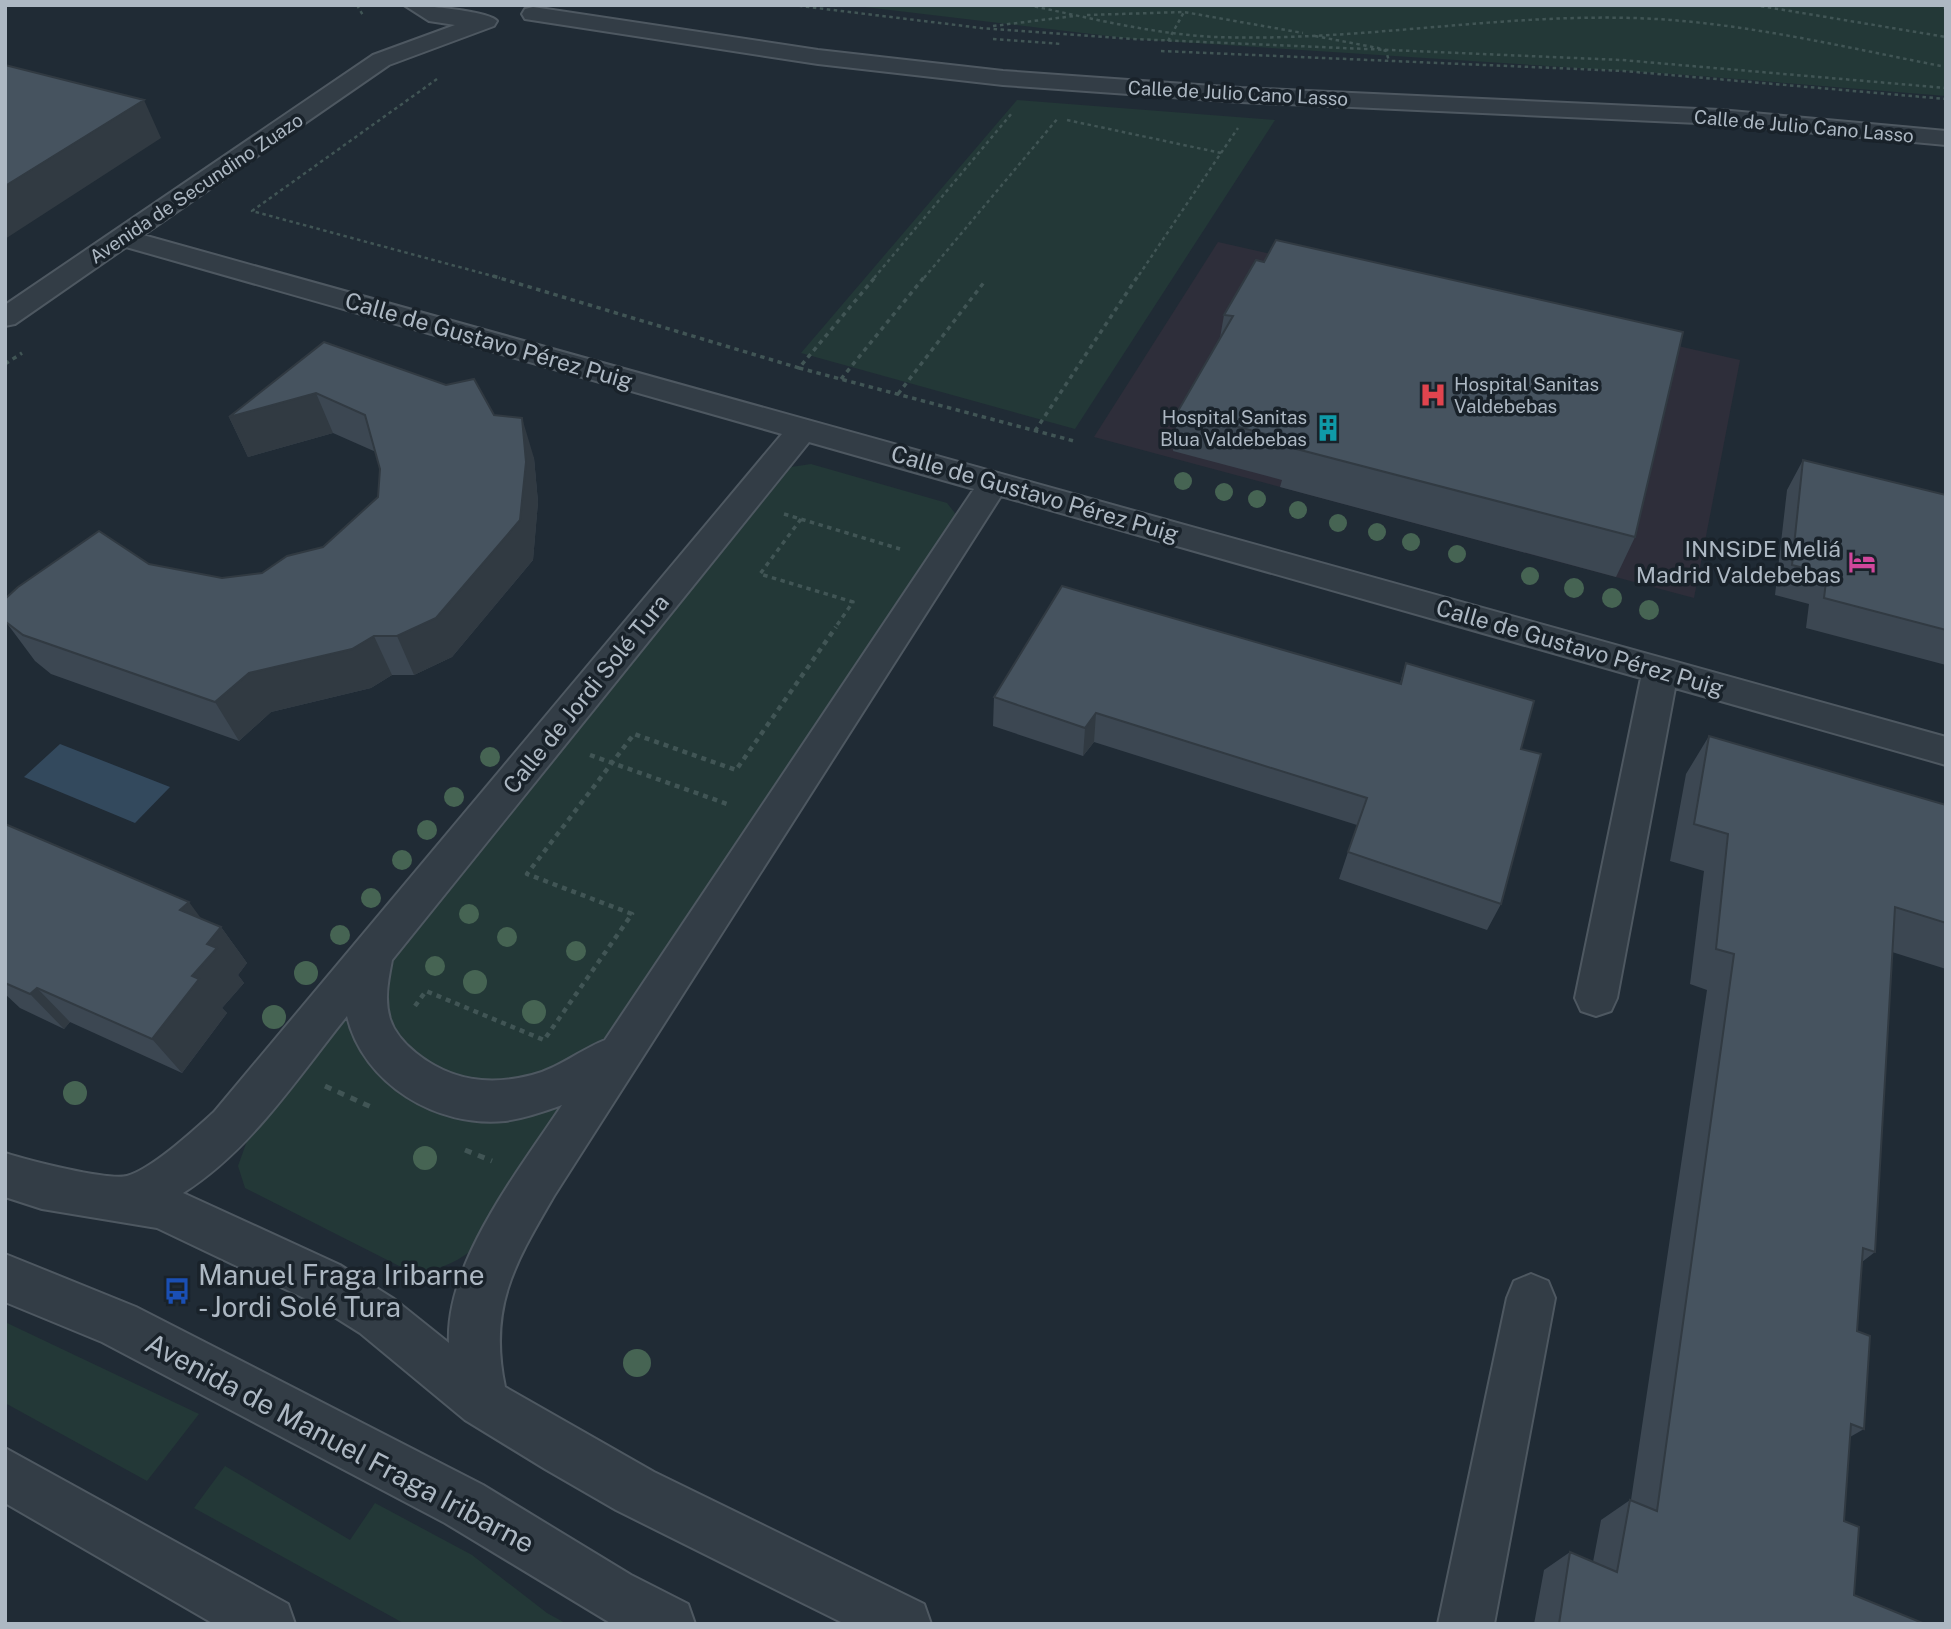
<svg xmlns="http://www.w3.org/2000/svg" width="1951" height="1629" font-family="'Public Sans',sans-serif">
	<rect width="100%" height="100%" fill="#202b35"/>
	<path fill="#2e2e3a" d="M1218 242 1740 360 1694 598 1094 437Z"/>
	<path fill="#233837" d="M848 5H1946V96L1686 75 1133 39Z
		M1017 100 1275 120 1075 429 801 353Z
		M811 464 947 503 958 517 472 1250C452 1265 436 1271 411 1272L245 1188 238 1166 248 1138 791 467Z
		M5 1322 199 1414 147 1481 5 1403Z
		M225 1466 350 1540 375 1503 472 1555 547 1613 567 1624H405L194 1508Z"/>
	<path fill="#33495d" d="M60 744 170 787 135 823 24 777Z"/>
	<g fill="none" stroke-linecap="round" stroke-linejoin="round">
		<defs>
			<path id="minor" d="M404 5C419 5 490 11 497 21L494 26 389 65 143 235 1946 737V765L1675 688 1617 998 1611 1011 1596 1016 1581 1011 1575 998 1641 678 1001 496 554 1196C515 1263 488 1307 505 1387L654 1472 924 1604 931 1624H845L616 1510 545 1469 465 1420 360 1333 306 1299 157 1228 42 1209 5 1197V1153C26 1160 108 1181 127 1176 152 1169 194 1130 214 1112L782 434 126 247 15 324 5 326V305L373 55 455 25 429 21ZM809 442 974 489 605 1040C580 1050 559 1068 532 1075 489 1086 451 1081 416 1053 406 1045 394 1032 390 1019 384 999 388 981 392 960ZM347 1016C363 1084 437 1128 505 1121 525 1118 543 1112 562 1105 520 1169 445 1263 449 1343L394 1299 340 1265 183 1193C251 1150 297 1078 347 1016Z
				M533 7 818 50 1003 71 1241 88 1720 110 1946 131V145L1720 124 1241 102 1003 85 818 64 525 19 522 14 525 9Z
				M5 1254 136 1307 483 1485 631 1575 688 1604 695 1624H612L445 1523 102 1342 5 1302Z
				M1531 1274 1548 1281 1555 1298 1494 1624H1438L1507 1298 1514 1281Z
				M5 1448 288 1604 295 1624H214L5 1503Z"/>
		</defs>
		<use href="#minor" stroke="#4e5861" stroke-width="4"/>
		<path stroke="#415555" stroke-width="2.5" stroke-dasharray="3.5 3.5" stroke-linecap="butt" d="M357 5 364 17
			M792 5 981 28 1133 39 1622 60 1946 88
			M1028 5C1090 18 1152 34 1216 37 1355 42 1493 14 1633 18 1739 21 1843 47 1946 67
			M1754 5 1946 37
			M1937 5 1946 8
			M1087 15 1184 12 1303 33
			M993 26 1074 16
			M1315 36 1378 48 1386 51 1389 61
			M993 39 1061 44
			M1168 41 1184 12
			M1161 51 1624 71 1946 99
			M437 79 252 211 500 278
			M1067 120 1221 153 1137 278
			M1221 153 1238 128
			M874 278 1012 113
			M924 278 1058 118"/>
		<path stroke="#415555" stroke-width="3.5" stroke-dasharray="4.5 4.5" stroke-linecap="butt" d="M493 276 799 368 876 276
			M5 364 22 353
			M799 368 1074 441
			M841 379 925 276
			M898 394 985 281
			M1035 431 1138 276
			M784 514 900 549
			M801 519 760 574 853 602 835 628"/>
		<path stroke="#415555" stroke-width="4.5" stroke-dasharray="5 5" stroke-linecap="butt" d="M590 755 730 805
			M415 1006 426 991 544 1040 632 914 527 874 634 734 736 770 836 627"/>
		<path stroke="#415555" stroke-width="5" stroke-dasharray="7 7" stroke-linecap="butt" d="M325 1086 371 1107
			M465 1150 492 1161"/>
		<use href="#minor" fill="#333d46" fill-rule="evenodd"/>
	</g>
	<g fill="#466453">
		<circle cx="1183" cy="481" r="9"/>
		<circle cx="1224" cy="492" r="9"/>
		<circle cx="1257" cy="499" r="9"/>
		<circle cx="1298" cy="510" r="9"/>
		<circle cx="1338" cy="523" r="9"/>
		<circle cx="1377" cy="532" r="9"/>
		<circle cx="1411" cy="542" r="9"/>
		<circle cx="1457" cy="554" r="9"/>
		<circle cx="1530" cy="576" r="9"/>
		<circle cx="1574" cy="588" r="10"/>
		<circle cx="1612" cy="598" r="10"/>
		<circle cx="1649" cy="610" r="10"/>
		<circle cx="490" cy="757" r="10"/>
		<circle cx="454" cy="797" r="10"/>
		<circle cx="427" cy="830" r="10"/>
		<circle cx="402" cy="860" r="10"/>
		<circle cx="371" cy="898" r="10"/>
		<circle cx="469" cy="914" r="10"/>
		<circle cx="340" cy="935" r="10"/>
		<circle cx="507" cy="937" r="10"/>
		<circle cx="576" cy="951" r="10"/>
		<circle cx="435" cy="966" r="10"/>
		<circle cx="306" cy="973" r="12"/>
		<circle cx="475" cy="982" r="12"/>
		<circle cx="534" cy="1012" r="12"/>
		<circle cx="274" cy="1017" r="12"/>
		<circle cx="75" cy="1093" r="12"/>
		<circle cx="425" cy="1158" r="12"/>
		<circle cx="637" cy="1363" r="14"/>
	</g>
	<path fill="#3c4752" d="M1264 262 1635 537 1616 577 1280 487 1282 480 1173 451 1178 411 1220 338 1224 315Z
		M324 342 494 415 534 458 538 502 533 560 452 657 414 675H392L371 688 271 712 239 741 51 674 35 661 6 622 149 564 222 578 262 573 323 547 378 497 380 469 376 452 333 433 248 457 229 417Z
		M1803 460 1946 495V665L1806 628 1809 604 1775 595 1787 490Z
		M1406 663 1521 749 1501 904 1487 930 1339 879 1357 825 1094 742 1083 756 993 726 994 697 1400 683Z
		M1709 736 1946 805V969L1892 952 1875 1252 1862 1262 1857 1331 1864 1429 1850 1437 1844 1521 1854 1595 1925 1624H1534L1544 1570 1570 1552 1593 1562 1601 1520 1630 1500H1631L1707 990 1690 984 1704 871 1670 861 1686 774Z
		M5 824 202 919 221 927 247 963 238 975 244 983 222 1008 227 1013 182 1073 70 1022 64 1029 20 1008 5 994Z"/>
	<path fill="#313a42" d="M144 100 161 138 5 239V186Z
		M316 393 333 433 248 457 229 417Z
		M522 418 534 458 538 502 533 560 452 657 414 675 397 636Z
		M374 636 392 675 371 688 271 712 239 741 215 702 249 673Z
		M1096 713 1094 742 1083 756 1085 728Z
		M189 902 214 936 221 927 247 963 238 975 244 983 222 1008 227 1013 182 1073 152 1039 192 976 180 910Z
		M37 988 70 1022 64 1029 30 994Z"/>
	<path fill="#46535f" stroke="#313a42" stroke-width="2" d="M5 65 144 100 5 186Z
		M1276 240 1683 332 1635 537 1289 447 1292 441 1178 411 1233 316 1224 315 1256 260 1264 262Z
		M324 342 446 385 474 379 494 415 522 418 526 462 520 520 436 618 397 636H374L352 649 249 673 215 702 23 635 6 622 5 618V599L18 587 99 531 149 564 222 578 262 573 287 556 323 547 378 497 380 469 365 415 316 393 229 417Z
		M1803 460 1946 495V630L1824 598 1827 574 1792 565Z
		M1062 586 1401 684 1406 663 1534 701 1521 749 1541 754 1501 904 1348 852 1367 798 1096 713 1085 728 994 697Z
		M1709 736 1946 805V923L1895 907 1875 1252 1863 1248 1857 1331 1870 1336 1864 1429 1851 1424 1844 1521 1859 1527 1854 1595 1925 1624H1559L1570 1552 1617 1572 1630 1500 1657 1511 1734 954 1716 949 1728 834 1694 824Z
		M5 824 189 902 180 910 221 927 207 944 217 948 192 976 199 979 152 1039 37 988 30 994 5 983Z"/>
	<defs>
		<symbol id="hospital-bare" viewBox="-9 -9 18 18"><path d="M-5-5h3v3.5h4V-5h3V5h-3V1.5h-4V5h-3Z" fill="#e0444e" stroke="#19222a" stroke-width="2.5" paint-order="stroke"/></symbol>
		<symbol id="building-bare" viewBox="-9 -9 18 18"><path d="M-4-6H4V6H1V3H-1V6H-4ZM-2.5-4.3h1.7v1.8h-1.7ZM.8-4.3h1.7v1.8H.8ZM-2.5-1h1.7V.8h-1.7ZM.8-1h1.7V.8H.8Z" fill="#0f9aa8" stroke="#19222a" stroke-width="2.5" paint-order="stroke"/></symbol>
		<symbol id="hotel-bare" viewBox="-9 -9 18 18"><path d="M-6-4.5h1.5V1H6V5H4.5V3h-9V5H-6ZM-4 0a1.8 1.8 0 1 1 3.6 0ZM.5 0V-2.5h3Q6-2.5 6 0Z" fill="#d1479c" stroke="#19222a" stroke-width="2.5" paint-order="stroke"/></symbol>
		<symbol id="bus-bare" viewBox="-9 -9 18 18"><path d="M-5-6H5V4H4V6H2V4H-2V6H-4V4H-5ZM-3.5-4V0h7V-4ZM-3.5 1.2v1.5H-2V1.2ZM2 1.2v1.5H3.5V1.2Z" fill="#1a4fb4" stroke="#19222a" stroke-width="2.5" paint-order="stroke"/></symbol>
	</defs>
	<g fill-rule="evenodd">
		<use href="#hospital-bare" x="1414" y="376" width="38" height="38"/>
		<use href="#building-bare" x="1309" y="409" width="38" height="38"/>
		<use href="#hotel-bare" x="1843" y="543" width="38" height="38"/>
		<use href="#bus-bare" x="158" y="1272" width="38" height="38"/>
	</g>
	<g text-anchor="middle" stroke-width="7" stroke-linejoin="round" paint-order="stroke">
		<g font-size="19" fill="#adb8c3" stroke="#19222a">
			<text transform="translate(1238 93) rotate(3)" y="7">Calle de Julio Cano Lasso</text>
			<text transform="translate(1804 126) rotate(5)" y="7">Calle de Julio Cano Lasso</text>
			<text transform="translate(196 188) rotate(-34)" y="7">Avenida de Secundino Zuazo</text>
		</g>
		<g font-size="19" fill="#adb8c3" stroke="#19222a" text-anchor="start">
			<text x="1454" y="391">Hospital Sanitas<tspan x="1454" dy="22">Valdebebas</tspan></text>
			<text x="1307" y="424" text-anchor="end">Hospital Sanitas<tspan x="1307" dy="22">Blua Valdebebas</tspan></text>
		</g>
		<g font-size="23" fill="#adb8c3" stroke="#19222a">
			<text transform="translate(489 341) rotate(16)" y="8">Calle de Gustavo Pérez Puig</text>
			<text transform="translate(1035 494) rotate(16)" y="8">Calle de Gustavo Pérez Puig</text>
			<text transform="translate(1580 648) rotate(16)" y="8">Calle de Gustavo Pérez Puig</text>
			<text transform="translate(586 694) rotate(-51)" y="8">Calle de Jordi Solé Tura</text>
		</g>
		<g font-size="23" fill="#adb8c3" stroke="#19222a" text-anchor="end">
			<text x="1841" y="557">INNSiDE Meliá<tspan x="1841" dy="26">Madrid Valdebebas</tspan></text>
		</g>
		<g font-size="28" fill="#adb8c3" stroke="#19222a" text-anchor="start">
			<text x="198" y="1285">Manuel Fraga Iribarne<tspan x="198" dy="32">- Jordi Solé Tura</tspan></text>
		</g>
		<g font-size="28" fill="#adb8c3" stroke="#19222a">
			<text transform="translate(340 1443) rotate(28)" y="10">Avenida de Manuel Fraga Iribarne</text>
		</g>
	</g>
	<rect width="1951" height="1629" fill="none" stroke="#adb8c3" stroke-width="14"/>
</svg>
